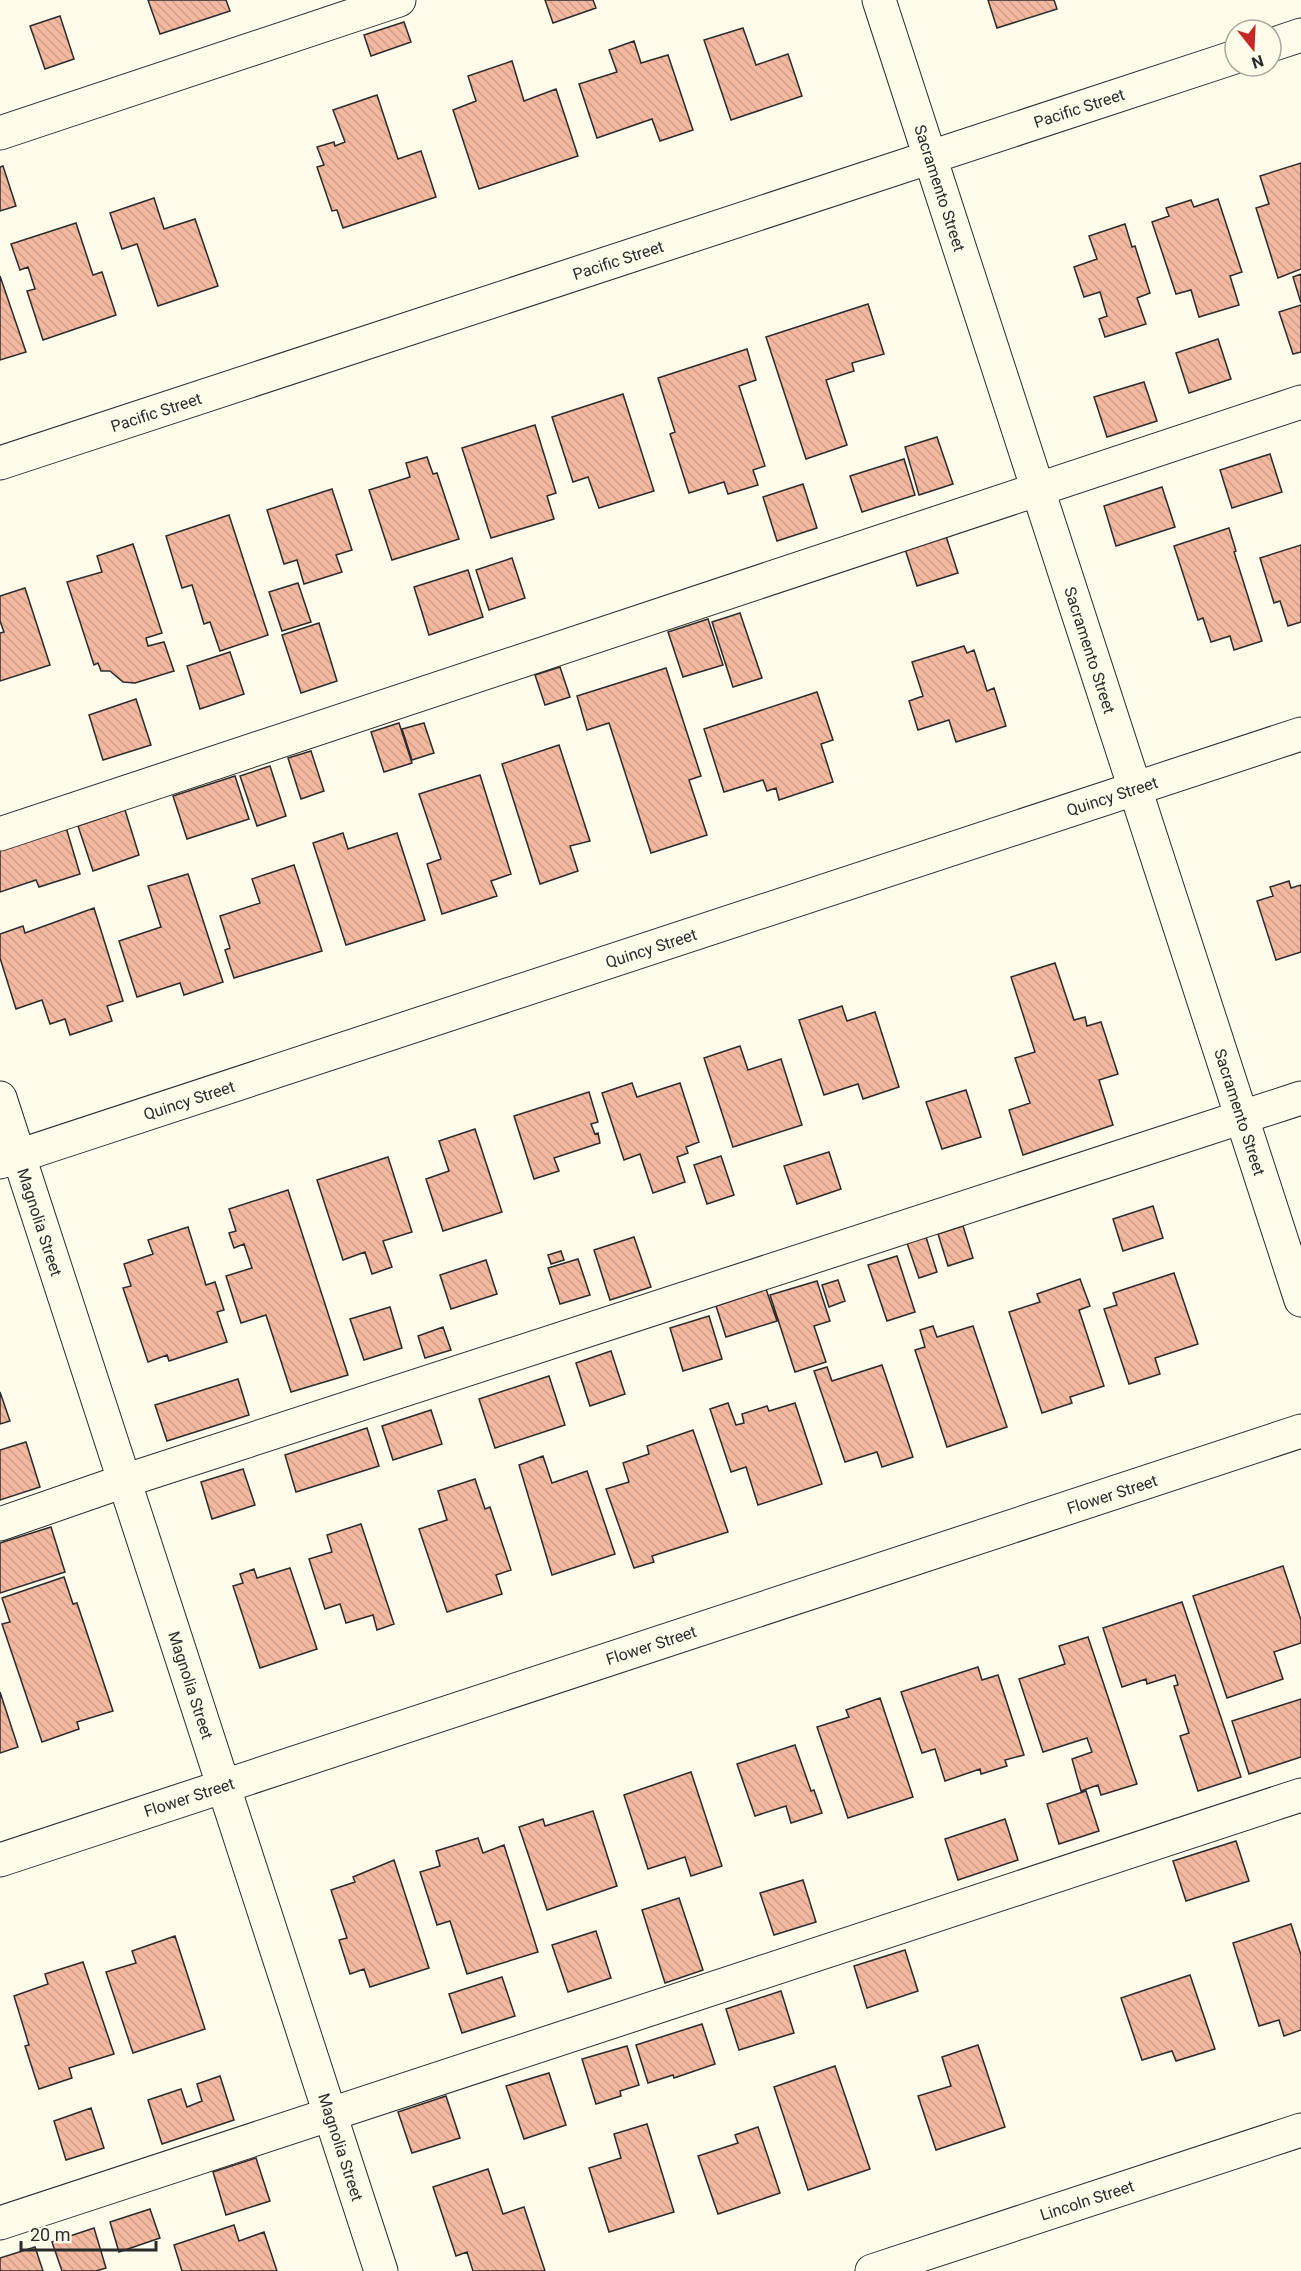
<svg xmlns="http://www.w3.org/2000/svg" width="1301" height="2271" font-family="Roboto,sans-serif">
	<defs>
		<pattern id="building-back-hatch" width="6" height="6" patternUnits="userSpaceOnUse" patternTransform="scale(1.5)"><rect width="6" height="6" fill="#f2b8a0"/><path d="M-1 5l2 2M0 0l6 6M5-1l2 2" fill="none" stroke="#d09e8a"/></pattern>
	</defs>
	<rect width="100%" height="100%" fill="#fdfbea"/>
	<path fill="url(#building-back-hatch)" stroke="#2b2b2b" stroke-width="1.5" d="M148 0H226L230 11 160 34Z
		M545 0H593L596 8 553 23Z
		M988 0H1054L1057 9 997 28Z
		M60 16 74 59 45 69 30 26Z
		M404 22 411 42 371 56 364 35Z
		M743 28 756 65 788 54 802 96 731 120 704 40Z
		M634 41 641 63 668 55 693 130 660 141 652 119 597 138 579 84 617 72 609 50Z
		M512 61 524 101 556 89 578 156 479 189 453 110 476 101 468 76Z
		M377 95 398 159 421 151 436 197 343 228 337 210 332 211 317 167 324 165 317 147 334 142 335 146 345 142 333 110Z
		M1301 163V269L1278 278 1256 208 1269 204 1260 176Z
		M3 166 16 206 0 211V167Z
		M154 198 164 229 195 219 218 286 158 306 137 244 122 249 110 213Z
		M1218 199 1242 272 1230 276 1239 305 1199 317 1191 290 1176 294 1152 222 1169 216 1166 208 1191 200 1194 207Z
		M76 223 93 275 102 272 116 315 43 340 27 291 35 289 28 267 20 270 11 244Z
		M1125 224 1132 247 1135 246 1150 293 1137 298 1146 324 1105 337 1099 319 1107 316 1100 292 1084 297 1074 267 1097 259 1089 236Z
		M1301 274V303L1293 277Z
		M0 276 26 352 0 360Z
		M868 304 884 354 852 363 854 371 826 380 847 445 806 459 766 337Z
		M1301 305V352L1293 354 1279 312Z
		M1218 339 1231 379 1189 393 1176 353Z
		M747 349 756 380 739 386 765 466 753 470 758 485 728 494 724 482 689 493 670 434 675 432 658 378Z
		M1144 382 1157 421 1107 437 1094 397Z
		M623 394 654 491 599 508 588 477 573 482 552 417Z
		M535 425 556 493 547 496 554 519 491 538 462 448Z
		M937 437 953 484 919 495 905 447Z
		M1270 454 1282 492 1232 508 1220 470Z
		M427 457 433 474 437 473 459 539 392 560 369 490 410 477 406 463Z
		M904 459 915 495 862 512 850 476Z
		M803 484 817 528 777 541 763 497Z
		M1162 487 1175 527 1116 546 1104 506Z
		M332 489 352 550 336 555 342 572 304 584 297 560 284 564 267 510Z
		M229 515 268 635 220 651 210 622 204 624 192 585 182 588 166 536Z
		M1229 528 1236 551 1234 552 1262 641 1234 650 1230 636 1211 642 1203 618 1198 620 1174 546Z
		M946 536 958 573 917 586 905 549Z
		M133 544 162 633 146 638 148 646 164 642 174 671 135 683 123 682 110 671H101L98 663 94 665 67 582 102 572 97 556Z
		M1301 545V622L1288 626 1280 601 1274 603 1260 558Z
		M512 558 525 598 489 610 476 570Z
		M468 570 483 617 429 635 414 587Z
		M298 583 311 622 282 631 269 592Z
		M25 588 50 665 0 681V633L4 632 0 621V596Z
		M740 613 762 678 733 687 712 622Z
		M708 619 723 665 683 677 668 632Z
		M319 623 337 681 301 693 282 635Z
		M964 646 967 653 974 650 987 691 994 688 1006 726 956 742 949 720 918 730 909 701 923 696 912 662Z
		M230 652 244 694 200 709 187 666Z
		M560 667 570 697 545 705 535 675Z
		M666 668 701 776 689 780 707 835 651 853 609 723 587 730 577 696Z
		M817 692 833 740 821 744 833 782 779 800 776 788 767 791 763 780 724 792 704 729Z
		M136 699 151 745 103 760 89 715Z
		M399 723 412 763 384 772 371 732Z
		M424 723 434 753 412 760 402 729Z
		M559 745 590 841 570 846 578 871 540 884 502 764Z
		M311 751 324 791 301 799 288 758Z
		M270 766 286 816 257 826 240 776Z
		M480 775 511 874 491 881 497 896 442 914 427 864 441 859 419 794Z
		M235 776 249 819 187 839 173 796Z
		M125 810 139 855 93 871 78 826Z
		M65 824 80 874 39 887 36 880 0 892V845Z
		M343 833 348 849 397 833 425 920 346 945 313 843Z
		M294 865 322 951 234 978 225 950 230 948 220 916 260 903 252 879Z
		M188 874 223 982 184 995 180 983 137 997 119 941 161 927 148 886Z
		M1289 881 1291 888 1301 885V952L1276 960 1257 901 1273 896 1270 887Z
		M94 908 123 1001 107 1006 112 1021 70 1035 65 1019 50 1024 42 1000 16 1009 0 958V934L23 926 25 933Z
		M1055 963 1074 1020 1085 1017 1087 1026 1101 1022 1118 1074 1099 1080 1113 1125 1023 1155 1009 1110 1030 1103 1015 1058 1035 1052 1011 977Z
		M842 1006 847 1021 875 1012 899 1087 863 1099 858 1084 824 1095 799 1020Z
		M740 1046 748 1070 781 1059 802 1125 733 1147 704 1058Z
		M632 1083 637 1097 680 1083 699 1142 686 1147 688 1153 677 1157 685 1182 653 1193 640 1154 624 1160 602 1093Z
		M966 1090 981 1137 942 1149 926 1102Z
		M589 1092 598 1122 591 1124 595 1134 598 1133 600 1143 554 1158 559 1171 534 1179 514 1116Z
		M475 1129 502 1212 443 1231 426 1179 449 1171 439 1141Z
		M829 1152 841 1189 797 1204 784 1166Z
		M721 1156 734 1195 707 1204 694 1165Z
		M388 1157 412 1232 383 1241 392 1267 372 1274 365 1252 343 1260 317 1180Z
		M288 1190 348 1375 291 1392 266 1315 241 1323 226 1276 252 1268 244 1244 234 1248 229 1233 236 1231 229 1209Z
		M1153 1206 1163 1238 1123 1251 1113 1219Z
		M963 1226 973 1258 948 1266 938 1234Z
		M188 1227 206 1285 215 1282 224 1310 217 1312 227 1342 169 1361 167 1355 148 1362 123 1288 131 1286 124 1264 153 1254 148 1240Z
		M634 1237 651 1287 610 1300 594 1250Z
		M926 1237 937 1272 919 1278 907 1243Z
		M561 1251 564 1260 551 1264 548 1255Z
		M897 1256 915 1312 887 1321 868 1265Z
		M578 1259 590 1295 560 1304 548 1268Z
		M486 1260 497 1294 451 1309 440 1275Z
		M1174 1273 1198 1344 1155 1358 1160 1374 1129 1384 1104 1309 1117 1305 1113 1293Z
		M1080 1279 1090 1306 1079 1310 1104 1386 1070 1397 1072 1403 1042 1413 1009 1312 1040 1302 1037 1294Z
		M838 1280 845 1301 829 1307 822 1285Z
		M817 1281 830 1321 814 1326 826 1362 795 1372 770 1295Z
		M766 1289 777 1321 726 1337 716 1306Z
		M390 1307 402 1348 364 1360 350 1319Z
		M709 1316 722 1359 683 1371 670 1328Z
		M933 1326 937 1337 973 1326 1007 1427 947 1447 915 1350 925 1347 920 1330Z
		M443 1327 451 1350 425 1358 418 1336Z
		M611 1351 625 1394 590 1406 576 1363Z
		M882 1365 913 1457 882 1467 877 1452 845 1462 814 1371 827 1367 832 1381Z
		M549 1376 565 1425 495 1448 479 1399Z
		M238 1379 249 1415 167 1441 155 1405Z
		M0 1392 10 1421 0 1424Z
		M728 1403 736 1425 744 1423 742 1414 767 1406 769 1411 795 1403 822 1484 758 1505 746 1467 731 1472 710 1409Z
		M431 1410 442 1444 393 1460 382 1426Z
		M367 1428 379 1466 296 1492 285 1455Z
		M693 1430 728 1532 652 1556 654 1562 634 1568 606 1489 629 1482 623 1463 649 1454 647 1446Z
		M26 1442 40 1487 0 1500V1450Z
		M543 1456 552 1483 587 1471 615 1554 552 1575 519 1465Z
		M243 1469 255 1505 212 1519 201 1482Z
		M475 1479 485 1509 490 1507 511 1570 496 1575 502 1594 447 1612 419 1529 447 1520 438 1491Z
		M361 1524 394 1624 377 1630 373 1615 346 1623 340 1604 325 1609 309 1559 332 1552 327 1535Z
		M51 1527 65 1572 0 1593V1543Z
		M1283 1566 1301 1620V1643L1274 1652 1283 1679 1227 1698 1193 1596Z
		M290 1568 317 1649 260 1668 233 1586 243 1583 240 1574 254 1569 257 1578Z
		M64 1577 73 1604 77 1603 113 1711 77 1722 79 1729 42 1742 2 1624 10 1622 2 1598Z
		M1182 1602 1241 1777 1198 1791 1180 1736 1189 1733 1174 1686 1178 1685 1175 1675 1147 1684 1146 1679 1122 1687 1103 1628Z
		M1088 1637 1137 1784 1101 1795 1098 1785 1081 1791 1072 1759 1092 1752 1087 1738 1043 1752 1019 1679 1065 1664 1059 1646Z
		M978 1667 982 1680 998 1675 1024 1755 1005 1760 1007 1766 981 1774 980 1769 945 1781 935 1749 922 1753 901 1692Z
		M0 1692 18 1747 0 1753Z
		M880 1698 913 1797 848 1818 817 1727 849 1717 846 1710Z
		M1301 1699V1757L1249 1774 1232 1721Z
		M795 1745 811 1791 814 1790 822 1813 791 1823 786 1806 755 1816 737 1764Z
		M691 1772 722 1866 691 1876 685 1857 648 1869 624 1795Z
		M1086 1791 1099 1831 1059 1844 1047 1804Z
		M593 1811 617 1886 547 1910 519 1827 543 1819 545 1826Z
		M1005 1819 1018 1860 958 1880 945 1839Z
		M478 1838 483 1853 504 1845 538 1952 467 1974 450 1921 437 1925 420 1872 440 1866 436 1851Z
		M1236 1841 1249 1881 1186 1901 1173 1861Z
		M394 1860 429 1968 370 1987 364 1969 350 1974 339 1940 347 1938 331 1890 355 1882 353 1877Z
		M803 1880 816 1922 774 1935 760 1893Z
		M679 1898 703 1970 665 1983 642 1910Z
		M1291 1924 1301 1955V2030L1284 2036 1279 2020 1259 2026 1233 1943Z
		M596 1931 611 1978 568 1992 552 1945Z
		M175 1936 205 2029 133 2053 106 1972 136 1963 132 1951Z
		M905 1950 918 1991 867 2008 854 1966Z
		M83 1962 114 2054 69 2068 72 2078 39 2089 25 2046 29 2045 14 1996 48 1984 45 1974Z
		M1190 1975 1215 2049 1176 2061 1172 2051 1142 2060 1121 1998Z
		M502 1977 515 2016 462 2033 449 1994Z
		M781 1991 794 2033 739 2050 726 2009Z
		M702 2024 715 2064 674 2078 673 2075 648 2083 636 2045Z
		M978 2045 1005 2127 936 2150 918 2096 951 2086 942 2057Z
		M627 2046 639 2085 620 2091 621 2096 596 2104 582 2059Z
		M835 2066 870 2169 808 2190 774 2087Z
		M549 2073 566 2125 524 2139 506 2086Z
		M220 2076 234 2120 162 2144 148 2100 181 2089 187 2107 202 2101 197 2084Z
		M446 2096 460 2138 412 2153 398 2112Z
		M91 2108 104 2148 66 2160 54 2121Z
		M647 2124 674 2212 609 2232 589 2168 621 2158 614 2134Z
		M758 2127 780 2193 718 2214 698 2156 738 2143 735 2135Z
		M256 2158 270 2201 226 2215 213 2172Z
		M488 2169 503 2214 524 2207 545 2271H473L467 2252 456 2256 433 2187Z
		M150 2209 160 2238 119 2252 110 2222Z
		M234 2225 239 2241 264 2232 277 2271H182L174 2245Z
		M94 2228 106 2268 96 2271H62L52 2242Z
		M35 2247 43 2271H0V2258Z"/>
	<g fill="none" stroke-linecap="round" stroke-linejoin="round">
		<defs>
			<path id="minor" d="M879 0 1301 1300
				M1271 45 1301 35
				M0 133 399 0
				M0 463 1235 57
				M0 834 1301 402
				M0 1098 381 2271
				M0 1162 1301 734
				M0 1524 124 1481 1301 1098
				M0 1860 1301 1431
				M0 2223 1301 1795
				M872 2271 1301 2130"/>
		</defs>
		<use href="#minor" stroke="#2b2b2b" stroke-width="35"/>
		<use href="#minor" stroke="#fdfbea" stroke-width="33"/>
	</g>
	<g text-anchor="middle" stroke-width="4.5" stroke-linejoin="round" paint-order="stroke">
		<g font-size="16" fill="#2b2b2b" stroke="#fdfbea">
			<text transform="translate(1079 108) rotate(-18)" y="6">Pacific Street</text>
			<text transform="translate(940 188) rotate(72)" y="6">Sacramento Street</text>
			<text transform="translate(618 260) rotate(-18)" y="6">Pacific Street</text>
			<text transform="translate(156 412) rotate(-18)" y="6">Pacific Street</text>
			<text transform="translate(1090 650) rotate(72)" y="6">Sacramento Street</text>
			<text transform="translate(1112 796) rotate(-18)" y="6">Quincy Street</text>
			<text transform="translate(651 948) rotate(-18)" y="6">Quincy Street</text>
			<text transform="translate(189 1100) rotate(-18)" y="6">Quincy Street</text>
			<text transform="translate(1240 1112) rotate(72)" y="6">Sacramento Street</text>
			<text transform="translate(40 1222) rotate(72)" y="6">Magnolia Street</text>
			<text transform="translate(1112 1494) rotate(-18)" y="6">Flower Street</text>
			<text transform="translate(651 1645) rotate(-18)" y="6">Flower Street</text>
			<text transform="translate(191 1685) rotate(72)" y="6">Magnolia Street</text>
			<text transform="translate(189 1797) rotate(-18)" y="6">Flower Street</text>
			<text transform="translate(341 2147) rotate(72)" y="6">Magnolia Street</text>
			<text transform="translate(1087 2200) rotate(-18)" y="6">Lincoln Street</text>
		</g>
	</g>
	<g transform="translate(1253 48) rotate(162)"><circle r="28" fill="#fdfbea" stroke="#a9a89e" stroke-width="1.5"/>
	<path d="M0-4.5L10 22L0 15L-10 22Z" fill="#c62828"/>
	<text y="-9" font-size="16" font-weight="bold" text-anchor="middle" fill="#2b2b2b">N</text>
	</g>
	<path d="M21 2241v9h135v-9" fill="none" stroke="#2b2b2b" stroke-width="3"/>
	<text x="30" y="2241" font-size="18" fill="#2b2b2b" stroke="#fdfbea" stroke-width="4.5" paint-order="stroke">20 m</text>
</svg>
